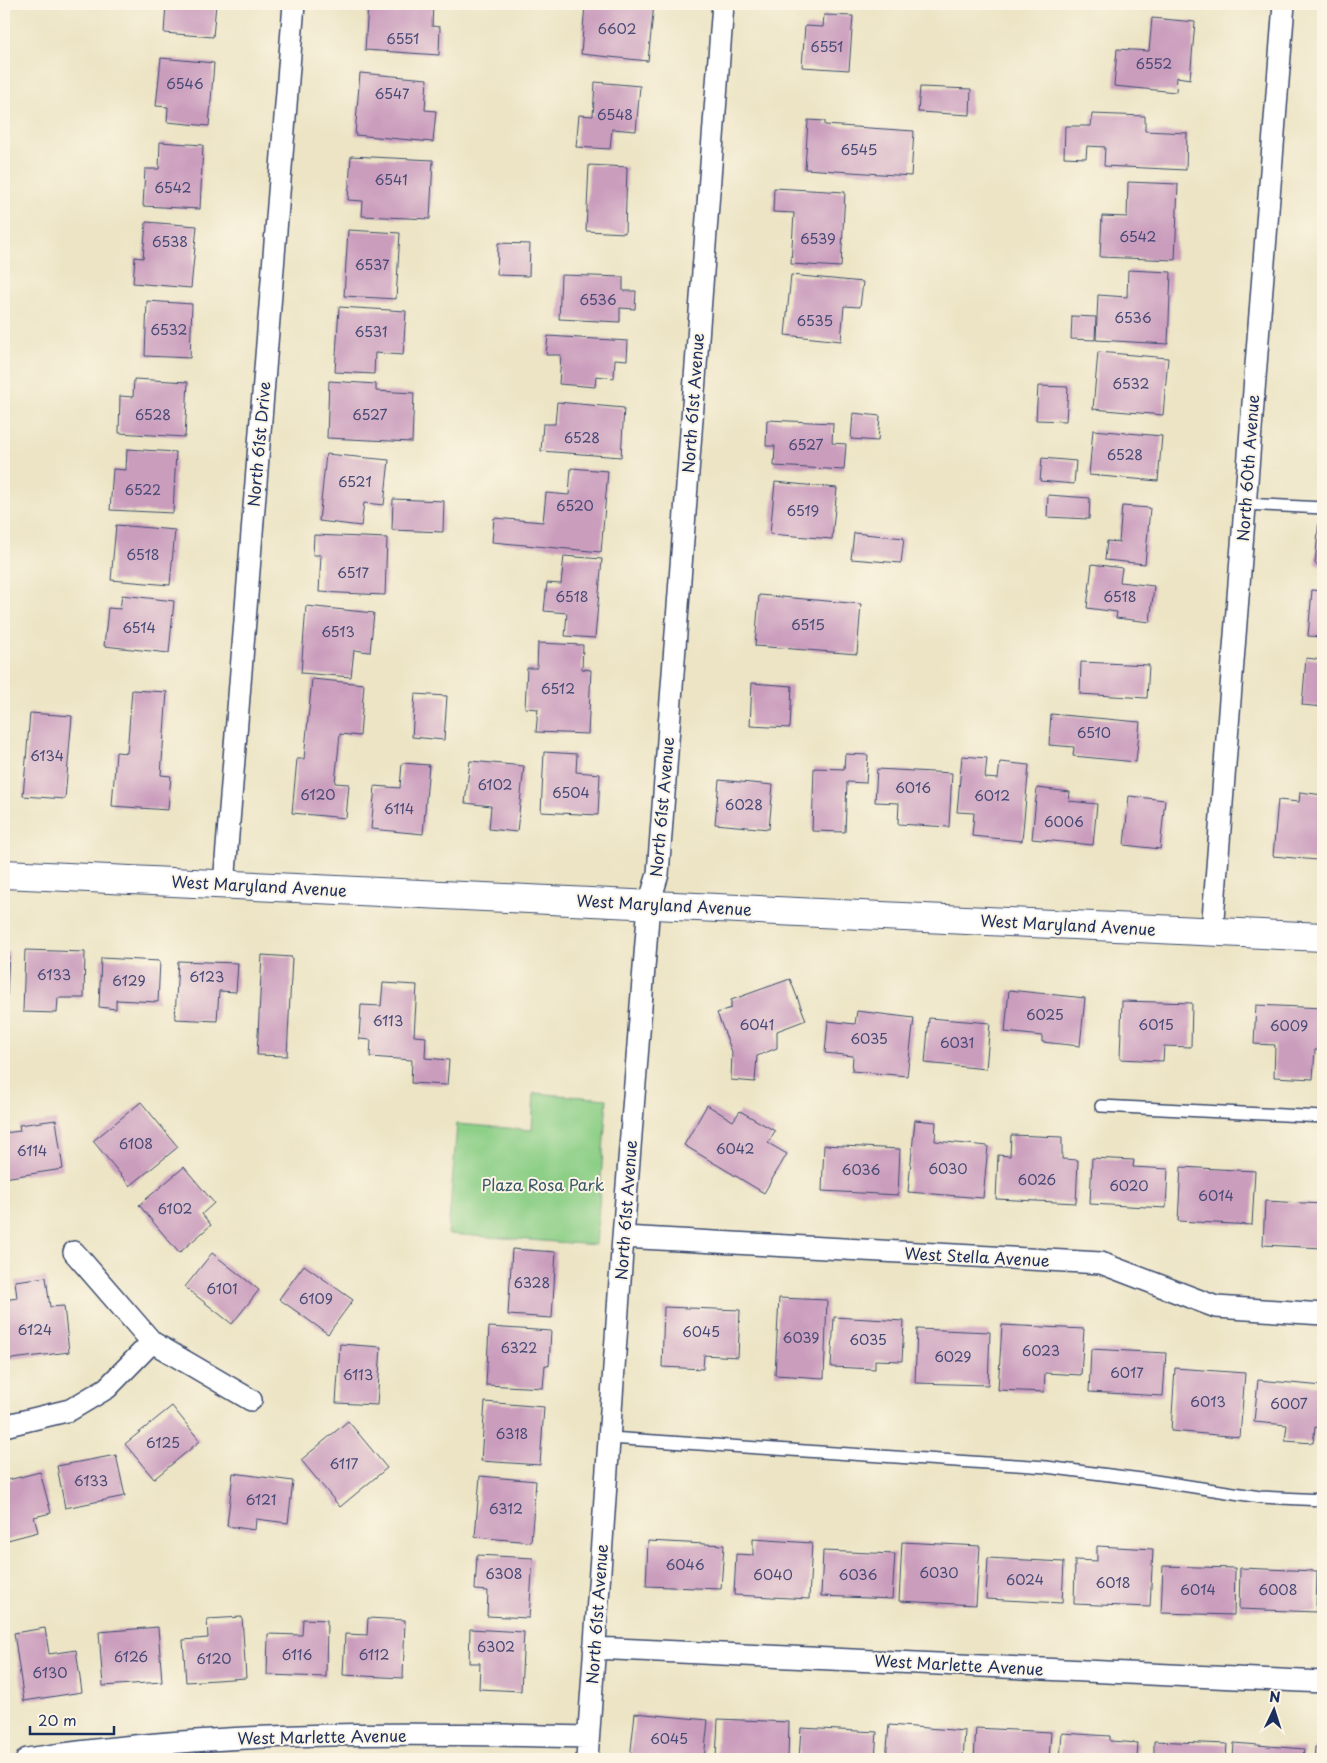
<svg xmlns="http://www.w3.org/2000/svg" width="1327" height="1763" font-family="'Playpen Sans',sans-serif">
	<rect width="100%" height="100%" fill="#fcf5e5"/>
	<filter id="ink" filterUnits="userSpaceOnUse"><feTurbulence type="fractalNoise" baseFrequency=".02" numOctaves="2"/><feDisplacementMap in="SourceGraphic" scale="10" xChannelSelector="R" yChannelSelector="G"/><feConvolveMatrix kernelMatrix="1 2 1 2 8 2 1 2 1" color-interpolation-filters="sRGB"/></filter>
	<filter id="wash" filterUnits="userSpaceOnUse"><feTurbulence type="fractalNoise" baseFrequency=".0096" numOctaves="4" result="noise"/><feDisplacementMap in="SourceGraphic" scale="20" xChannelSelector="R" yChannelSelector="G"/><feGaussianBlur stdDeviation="1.12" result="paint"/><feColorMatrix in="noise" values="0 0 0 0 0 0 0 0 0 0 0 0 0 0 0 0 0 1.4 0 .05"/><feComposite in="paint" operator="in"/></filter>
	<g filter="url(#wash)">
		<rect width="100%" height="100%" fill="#ece4c4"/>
		<path fill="#8dcf87" stroke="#547f72" d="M534 1093 607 1099 596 1245 448 1234 457 1124 532 1130Z"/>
		<g id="blocks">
			<path fill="#ca9dbd" d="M166 4H216L213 37 164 33Z
				M368 4H433L432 26 440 27 439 55 365 50Z
				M585 4H654L648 61 581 54Z
				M821 4H854L853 8Z
				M824 15 853 16 849 70 802 67 805 26 823 27Z
				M1152 18 1195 22 1190 79 1177 77 1176 92 1114 86 1117 49 1149 51Z
				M161 58 214 63 209 126 167 122 168 107 156 106Z
				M360 73 427 79 425 110 436 111 433 142 355 135Z
				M595 82 640 86 636 131 612 129 610 149 576 147 579 115 593 116Z
				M920 87 971 89 970 115 918 112Z
				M1092 114 1145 116V131L1187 133 1186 170 1104 166 1105 147 1087 146 1086 158 1064 157 1065 126H1091Z
				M808 120 825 121V125L914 131 911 176 805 169Z
				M160 142 203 145 200 209 143 206 145 169H159Z
				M351 156 433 160 430 219 362 216 363 201 348 200Z
				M589 165 627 167 625 233 586 231Z
				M1128 182 1178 184 1175 260 1100 257 1102 216 1127 217Z
				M774 188 845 192 841 267 791 264 794 213 773 212Z
				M146 222 197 226 191 288 133 283 135 257 143 258Z
				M348 230 400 233 396 299 344 296Z
				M498 243 530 244 529 276 497 275Z
				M1128 270 1171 272 1168 344 1096 340 1098 295 1127 297Z
				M561 275 623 277V291H636L635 309 620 308V322L559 319Z
				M791 275 863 282 860 307 844 306 841 341 785 335Z
				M147 301 192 304 190 358 145 356Z
				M339 307 406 311 403 355 375 353 374 374 335 372Z
				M1072 316 1096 317 1095 340 1071 339Z
				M548 336 628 341 627 360 615 359 614 378 596 376 595 387 559 384 561 355H546Z
				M1098 352 1168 358 1163 415 1093 409Z
				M134 379 188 382 185 437 119 433 120 396 133 397Z
				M329 381 376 384V391L414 393 412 442 327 438Z
				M1038 386 1068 387 1066 421 1036 420Z
				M557 402 624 408 621 457 541 451 543 424H555Z
				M853 413 880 416 878 441 851 439Z
				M767 420 833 423 832 443 846 444 844 470 774 466 775 446H766Z
				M1093 430 1162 436 1158 481 1089 475Z
				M127 449 176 452 173 513 110 510 113 469 126 470Z
				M326 454 389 460 384 505 364 503 361 526 319 521Z
				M1042 458 1076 461 1074 484 1040 481Z
				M1322 459H1323V497L1320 496Z
				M571 468 608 471 601 552 492 542 494 518 543 522 546 493 569 495Z
				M775 482 837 488 832 539 770 534Z
				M1048 495 1090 498 1089 519 1047 517Z
				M393 499 444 501 443 532 392 530Z
				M1122 506 1150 508 1145 564 1105 560 1107 541 1119 542Z
				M1319 519 1323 520V565L1315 564Z
				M116 525 175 530 170 585 111 580Z
				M854 533 904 538 901 563 851 559Z
				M314 535 387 538 385 595 319 592 321 555H313Z
				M564 556 602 559 595 638 565 636 567 613 544 611 547 583 561 584Z
				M1092 564 1122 568 1120 582 1154 586 1150 622 1116 618 1117 612 1087 608Z
				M1312 590 1323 591V637L1308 636Z
				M122 595 174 601 169 653 104 646 108 608 120 609Z
				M759 595 861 604 857 654 755 646Z
				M306 606 374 613 370 652 354 650 351 677 301 673Z
				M538 643 583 645 582 669 591 670 588 734 536 732 538 709 525 708 527 668H537Z
				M1306 658 1323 660V707L1302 705Z
				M1081 662 1149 665 1147 698 1080 694Z
				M312 679 364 684 360 736 340 734 335 783 349 784 346 818 292 813 297 759H304Z
				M752 683 792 686 790 728 750 726Z
				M132 690 167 692 161 775 171 776 168 810 112 806 116 752 127 753Z
				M415 694 447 696 444 740 412 737Z
				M30 713 72 716 65 799 23 796Z
				M1051 714 1140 722 1136 762 1073 756 1074 747 1049 745Z
				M544 752 577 754 576 772 600 774 598 815 541 812Z
				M845 754 868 755 866 783 847 782 845 832 812 831 814 768 844 769Z
				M962 756 987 758 985 778 998 779 1000 762 1029 765 1022 841 972 836 974 813 957 812Z
				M470 761 524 766 517 832 489 829 491 806 465 803Z
				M402 763 429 765 423 834 371 829 375 786 400 788Z
				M877 769 952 773 949 827 898 824 899 803 875 802Z
				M719 780 773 785 769 829 715 824Z
				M1037 788 1070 792 1069 801 1097 804 1093 845 1032 839Z
				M1300 792 1323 795 1317 860 1273 856 1278 800 1299 802Z
				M1129 796 1165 800 1160 849 1124 845Z
				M25 950 85 952 84 998H58L57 1013 23 1012Z
				M4 952H9L7 995H4Z
				M262 955 292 957 287 1056 257 1055Z
				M101 958 160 961 158 1002 116 1000V1009L99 1007Z
				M178 961 238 963 236 992 219 991 217 1021 175 1019Z
				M790 979 806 1020 777 1031V1048L757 1056 755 1082 731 1080 732 1052 717 1013 731 1008V1000Z
				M383 983 417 985 414 1036 426 1037 425 1058 449 1060 447 1085 411 1083 412 1060 370 1057 371 1040 359 1039 361 1005 381 1006Z
				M1009 990 1085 998 1080 1046 1042 1042V1036L1005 1032Z
				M1122 1001 1192 1003 1191 1047 1164 1046 1163 1061 1120 1059Z
				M1256 1005 1323 1008V1050H1315L1313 1079 1274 1077 1275 1045 1254 1044Z
				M857 1011 914 1018 907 1076 852 1071 853 1056 825 1053 828 1021 855 1024Z
				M929 1018 990 1023 986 1069 925 1063Z
				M141 1102 178 1147 130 1186 93 1141Z
				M707 1105 733 1121 740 1111 775 1131 768 1143 787 1154 764 1193 684 1145Z
				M56 1120 63 1169 4 1178V1133L20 1131 19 1125Z
				M915 1120 936 1122 935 1141 988 1146 983 1198 908 1192Z
				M1011 1135 1062 1137V1159L1078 1160 1076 1203 996 1199 998 1155 1010 1156Z
				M824 1145 900 1149 898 1195 822 1191Z
				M1092 1158 1134 1160 1133 1167 1168 1169 1166 1208 1090 1204Z
				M184 1167 214 1203 202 1214 211 1225 179 1253 139 1205Z
				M1181 1167 1255 1171 1252 1225 1178 1221Z
				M1265 1201 1323 1204V1248L1263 1245Z
				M512 1249 556 1252 552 1318 508 1315Z
				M212 1253 259 1290 232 1324 185 1287Z
				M304 1265 353 1300 328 1334 279 1299Z
				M46 1277 50 1307 64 1306 69 1352 4 1360V1300L17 1298 15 1281Z
				M779 1298 827 1300 824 1378 775 1375Z
				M664 1307 740 1310 738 1357 704 1355 703 1369 662 1367Z
				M834 1317 904 1321 902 1361 875 1360V1369L831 1367Z
				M1002 1325 1084 1329 1081 1375 1045 1373 1044 1392 998 1390Z
				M489 1327 551 1331 549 1366 545 1365 543 1388 486 1385Z
				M917 1329 990 1332 988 1385 915 1383Z
				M340 1344 381 1347 377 1405 336 1403Z
				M1091 1349 1166 1353 1163 1396 1089 1392Z
				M1175 1368 1245 1373 1240 1437 1171 1431Z
				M1258 1380 1323 1386V1428L1315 1427 1313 1443 1285 1441 1287 1425 1254 1422Z
				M485 1402 544 1407 540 1465 481 1461Z
				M172 1406 200 1441 154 1479 125 1444Z
				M348 1421 387 1468 340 1507 301 1460Z
				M116 1455 125 1496 65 1508 57 1466Z
				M40 1472 51 1513 34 1517 38 1532 4 1541V1481Z
				M233 1473 293 1481 288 1523 256 1519 255 1530 227 1526Z
				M480 1476 536 1481 531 1542 475 1537Z
				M753 1539 812 1543 809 1599 734 1595 736 1554 753 1555Z
				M648 1541 724 1545 721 1589 646 1586Z
				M902 1542 980 1546 976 1605 899 1601Z
				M1097 1546 1153 1549 1150 1607 1074 1604 1075 1560 1097 1561Z
				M823 1551 895 1554 892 1599 821 1596Z
				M477 1555 533 1558 529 1618 487 1616 488 1591 475 1590Z
				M988 1558 1064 1562 1062 1603 986 1599Z
				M1163 1566 1235 1568 1234 1615 1161 1613Z
				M1240 1568 1317 1571 1316 1612 1239 1609Z
				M242 1617 246 1678 186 1682 183 1640 208 1638 207 1619Z
				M368 1618 405 1620 403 1678 343 1675 345 1634 367 1635Z
				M303 1619 327 1620 326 1677 267 1675 268 1634 302 1635Z
				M158 1627 162 1682 103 1686 99 1632Z
				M45 1628 49 1654 76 1650 82 1692 24 1701 14 1633Z
				M470 1629 524 1632 521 1691 479 1689 480 1663H469Z
				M635 1713 708 1720 704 1759H630Z
				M718 1719 789 1722 788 1759H716Z
				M889 1725 965 1731 963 1759H886Z
				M801 1728 877 1732 875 1759H799Z
				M976 1728 1051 1732 1049 1759H974Z
				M1062 1733 1110 1736V1741L1138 1743 1137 1759H1060Z
				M1154 1741 1227 1744 1226 1759H1154Z
				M1234 1743 1304 1749 1303 1759H1233Z
				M1315 1747 1323 1748V1759H1314Z"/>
		</g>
	</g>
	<g filter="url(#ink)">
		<use href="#blocks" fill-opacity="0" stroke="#3a4a6d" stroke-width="1"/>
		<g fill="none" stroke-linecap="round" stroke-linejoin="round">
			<defs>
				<path id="service" d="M1245 504 1323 508
					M1101 1106 1323 1117
					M610 1438 1046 1467 1149 1480 1260 1497 1323 1500"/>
				<path id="minor" d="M224 885 294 4
					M1212 932 1284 4
					M623 1237 1101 1263 1216 1307 1323 1314
					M74 1252 152 1342 251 1400
					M4 1426 70 1410 107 1388 152 1342
					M594 1648 1323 1682
					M27 1759C212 1731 401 1732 588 1737
					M587 1759 623 1237 649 904 658 874 723 4"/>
				<path id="tertiary" d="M4 874 1323 937"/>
			</defs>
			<use href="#service" stroke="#3a4a6d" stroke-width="14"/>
			<use href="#minor" stroke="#3a4a6d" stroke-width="24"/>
			<use href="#tertiary" stroke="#3a4a6d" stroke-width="30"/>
			<use href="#service" stroke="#fff" stroke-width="11"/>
			<use href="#minor" stroke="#fff" stroke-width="21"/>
			<use href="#tertiary" stroke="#fff" stroke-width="28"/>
		</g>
	</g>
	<g text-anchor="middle" stroke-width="4" stroke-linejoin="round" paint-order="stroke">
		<g font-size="14" fill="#474a76">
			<text x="617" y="34">6602</text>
			<text x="403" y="44">6551</text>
			<text x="827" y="52">6551</text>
			<text x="1154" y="69">6552</text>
			<text x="185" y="89">6546</text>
			<text x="392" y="99">6547</text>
			<text x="615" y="120">6548</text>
			<text x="859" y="155">6545</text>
			<text x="391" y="185">6541</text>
			<text x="173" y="193">6542</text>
			<text x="1138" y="242">6542</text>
			<text x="818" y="244">6539</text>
			<text x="170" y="247">6538</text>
			<text x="372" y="270">6537</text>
			<text x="598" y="305">6536</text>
			<text x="1133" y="323">6536</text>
			<text x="815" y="326">6535</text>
			<text x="169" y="335">6532</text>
			<text x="371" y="337">6531</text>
			<text x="1131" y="389">6532</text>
			<text x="153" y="420">6528</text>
			<text x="370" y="420">6527</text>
			<text x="582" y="443">6528</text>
			<text x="806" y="450">6527</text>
			<text x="1125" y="460">6528</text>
			<text x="355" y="487">6521</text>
			<text x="143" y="495">6522</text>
			<text x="575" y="511">6520</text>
			<text x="803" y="516">6519</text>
			<text x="143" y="560">6518</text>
			<text x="353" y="578">6517</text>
			<text x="572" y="602">6518</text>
			<text x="1120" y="602">6518</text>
			<text x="808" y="630">6515</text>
			<text x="139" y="633">6514</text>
			<text x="338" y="637">6513</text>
			<text x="558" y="694">6512</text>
			<text x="1094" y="738">6510</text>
			<text x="47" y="761">6134</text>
			<text x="495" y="790">6102</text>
			<text x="913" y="793">6016</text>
			<text x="571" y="798">6504</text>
			<text x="318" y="800">6120</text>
			<text x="992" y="801">6012</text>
			<text x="744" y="810">6028</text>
			<text x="399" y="814">6114</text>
			<text x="1064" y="827">6006</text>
			<text x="54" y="980">6133</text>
			<text x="207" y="982">6123</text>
			<text x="129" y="986">6129</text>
			<text x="1045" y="1020">6025</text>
			<text x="388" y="1026">6113</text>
			<text x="757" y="1030">6041</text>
			<text x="1156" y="1030">6015</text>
			<text x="1289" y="1031">6009</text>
			<text x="869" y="1044">6035</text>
			<text x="957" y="1048">6031</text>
			<text x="136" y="1149">6108</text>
			<text x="735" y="1154">6042</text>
			<text x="32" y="1156">6114</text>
			<text x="948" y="1174">6030</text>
			<text x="861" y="1175">6036</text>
			<text x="1037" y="1185">6026</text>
			<text x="1129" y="1191">6020</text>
			<text x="1216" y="1201">6014</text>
			<text x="175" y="1214">6102</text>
			<text x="532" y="1288">6328</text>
			<text x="222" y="1294">6101</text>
			<text x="316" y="1304">6109</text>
			<text x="35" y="1335">6124</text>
			<text x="701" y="1337">6045</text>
			<text x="801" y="1343">6039</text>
			<text x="868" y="1345">6035</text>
			<text x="519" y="1353">6322</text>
			<text x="1041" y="1356">6023</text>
			<text x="953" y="1362">6029</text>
			<text x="1127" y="1378">6017</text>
			<text x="358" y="1380">6113</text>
			<text x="1208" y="1407">6013</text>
			<text x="1289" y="1409">6007</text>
			<text x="512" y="1439">6318</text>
			<text x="163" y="1448">6125</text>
			<text x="344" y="1469">6117</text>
			<text x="91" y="1486">6133</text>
			<text x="261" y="1505">6121</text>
			<text x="506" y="1514">6312</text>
			<text x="685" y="1570">6046</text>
			<text x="939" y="1578">6030</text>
			<text x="504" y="1579">6308</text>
			<text x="773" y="1580">6040</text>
			<text x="858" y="1580">6036</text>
			<text x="1025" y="1585">6024</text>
			<text x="1113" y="1588">6018</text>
			<text x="1198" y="1595">6014</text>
			<text x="1278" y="1595">6008</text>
			<text x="496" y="1652">6302</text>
			<text x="297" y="1660">6116</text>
			<text x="374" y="1660">6112</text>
			<text x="131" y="1662">6126</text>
			<text x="214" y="1664">6120</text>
			<text x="50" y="1678">6130</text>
			<text x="669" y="1744">6045</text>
		</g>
		<g font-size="16" fill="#1b2f5e" stroke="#fcf5e5">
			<text transform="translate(693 403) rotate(-86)" y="6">North 61st Avenue</text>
			<text transform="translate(259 444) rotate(-85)" y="6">North 61st Drive</text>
			<text transform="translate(1248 468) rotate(-86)" y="6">North 60th Avenue</text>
			<text transform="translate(662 807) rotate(-85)" y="6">North 61st Avenue</text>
			<text transform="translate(259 886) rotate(3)" y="6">West Maryland Avenue</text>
			<text transform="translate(664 905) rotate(3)" y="6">West Maryland Avenue</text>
			<text transform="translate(1068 925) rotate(3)" y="6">West Maryland Avenue</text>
			<text transform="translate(626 1210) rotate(-86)" y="6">North 61st Avenue</text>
			<text transform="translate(977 1257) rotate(3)" y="6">West Stella Avenue</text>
			<text transform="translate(597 1614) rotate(-86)" y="6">North 61st Avenue</text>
			<text transform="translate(959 1665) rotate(3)" y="6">West Marlette Avenue</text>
			<text transform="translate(322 1737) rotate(-1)" y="6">West Marlette Avenue</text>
		</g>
		<g font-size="16" fill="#385768" stroke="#fcf5e5">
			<text x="543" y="1191">Plaza Rosa Park</text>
		</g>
	</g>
	<rect width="1327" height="1763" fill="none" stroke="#fcf5e5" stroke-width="20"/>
	<g transform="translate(1274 1710) rotate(4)" stroke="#fcf5e5" stroke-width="4" paint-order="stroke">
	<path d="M0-4L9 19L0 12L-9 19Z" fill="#1b2f5e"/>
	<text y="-8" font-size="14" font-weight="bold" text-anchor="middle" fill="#1b2f5e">N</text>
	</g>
	<path d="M30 1726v8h84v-8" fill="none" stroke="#1b2f5e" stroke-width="2.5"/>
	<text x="38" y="1726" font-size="15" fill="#1b2f5e" stroke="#fcf5e5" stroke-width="4" paint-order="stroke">20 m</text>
</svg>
